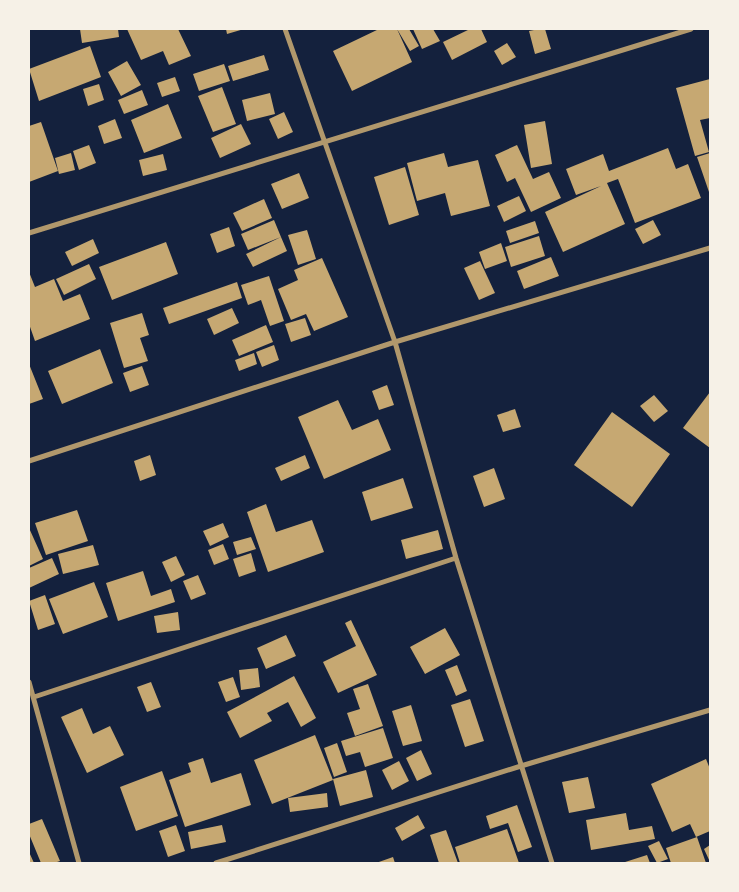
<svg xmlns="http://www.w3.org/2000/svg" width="739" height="892" font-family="Ubuntu,sans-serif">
	<rect width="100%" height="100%" fill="#14213d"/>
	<path fill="#c6a872" d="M80 29H118L119 37 82 43Z
		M127 29H178L191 56 169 65 163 51 141 60Z
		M226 29H244L227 34Z
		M379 29H397L412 62 352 91 333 51Z
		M397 29H409L419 46 410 51Z
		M413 29H433L440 41 422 49Z
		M470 29H481L487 42 452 60 443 42Z
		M539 29H545L551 49 535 54 529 31Z
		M507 43 516 57 502 65 494 51Z
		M90 46 101 77 39 101 29 69Z
		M264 55 269 70 233 81 228 66Z
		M127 61 141 85 121 96 108 72Z
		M224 64 230 81 199 91 193 74Z
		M175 77 180 91 162 97 157 83Z
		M710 79V118L700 120 709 152 695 156 676 88Z
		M99 84 104 100 88 106 83 89Z
		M222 87 236 124 213 132 198 96Z
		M142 90 148 105 124 114 118 100Z
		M270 93 275 114 247 121 242 100Z
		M168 104 182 138 144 153 131 120Z
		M284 112 293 132 278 139 269 119Z
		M115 119 122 138 104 144 98 126Z
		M545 121 552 164 531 168 524 125Z
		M41 122 58 171 29 182V126Z
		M241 124 251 144 220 158 211 138Z
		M89 145 96 163 79 170 73 151Z
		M517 145 533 179 549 172 561 198 531 212 515 178 507 182 495 155Z
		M668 148 676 169 688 164 701 198 635 223 618 179 607 183 625 224 563 252 545 212 601 186 576 195 566 169 603 154 609 171Z
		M71 153 75 170 59 174 55 158Z
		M444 153 448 167 478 160 490 206 451 216 445 193 417 201 407 163Z
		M710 153V192H709L697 157Z
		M163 154 167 170 143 176 139 160Z
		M405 167 419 215 389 225 374 177Z
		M299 173 309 198 282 209 271 184Z
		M519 196 526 211 504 222 497 206Z
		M264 199 272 218 242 231 233 213Z
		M274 220 281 237 248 250 241 234Z
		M653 220 661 235 643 244 635 229Z
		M535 221 539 233 510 243 506 231Z
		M229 227 235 246 217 253 210 234Z
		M307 230 316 259 298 265 288 235Z
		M539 236 545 256 511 267 505 247Z
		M281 237 287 251 253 267 246 254Z
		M93 239 99 253 72 266 65 252Z
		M166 242 178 274 112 300 99 267Z
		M501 243 507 261 485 269 479 252Z
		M551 257 559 276 524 289 517 271Z
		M322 258 348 317 314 331 306 314 291 320 278 289 298 280 294 270Z
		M480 261 495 293 479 300 464 268Z
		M89 264 96 279 64 295 56 279Z
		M29 272 35 287 54 279 63 301 80 294 90 319 35 341 29 324Z
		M269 276 284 321 270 326 261 300 248 305 241 285Z
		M237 282 242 298 169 324 163 308Z
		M232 308 239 323 214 335 207 319Z
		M142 313 149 335 140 338 148 361 124 368 110 323Z
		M305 318 311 335 291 342 285 324Z
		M266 325 273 342 239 356 232 340Z
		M274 345 279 360 262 367 256 352Z
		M100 349 113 383 62 404 48 371Z
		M254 353 257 364 239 371 235 360Z
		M29 364 43 399 29 404Z
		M142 366 149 385 130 392 123 373Z
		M387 385 394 405 379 410 372 391Z
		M710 392V448L683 428Z
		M654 395 668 411 654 422 640 406Z
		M338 400 352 430 378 419 391 450 324 479 298 417Z
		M515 409 521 427 503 432 497 415Z
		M612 412 670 454 632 507 574 465Z
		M150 455 156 475 140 481 134 461Z
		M305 455 310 468 281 481 275 468Z
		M494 468 505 499 484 507 473 476Z
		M403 478 413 508 371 521 362 492Z
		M266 504 276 532 312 520 324 552 268 572 247 512Z
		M77 510 88 541 46 555 35 523Z
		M223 523 229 537 210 546 203 531Z
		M29 528 43 559 29 566Z
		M438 530 443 549 406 559 401 540Z
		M251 537 256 549 237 555 233 542Z
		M223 544 229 559 214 565 208 550Z
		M93 545 99 565 63 574 58 554Z
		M251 553 256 571 239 577 233 559Z
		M176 556 185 575 171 582 162 562Z
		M52 558 59 574 29 588V568Z
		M143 571 151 596 171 589 175 602 118 621 106 583Z
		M198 575 206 594 191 600 183 581Z
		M94 582 108 617 63 634 49 599Z
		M45 595 55 624 38 630 29 601Z
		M178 612 180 630 157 633 154 616Z
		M351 620 377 675 338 693 323 662 356 646 345 623Z
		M445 628 460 655 425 674 410 647Z
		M286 635 296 656 266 669 257 648Z
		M457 665 467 691 456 696 445 670Z
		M258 668 260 687 241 690 239 670Z
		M294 676 316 718 301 727 288 702 267 713 272 721 240 738 227 712Z
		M233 677 240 697 226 702 218 682Z
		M151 682 161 707 147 712 137 687Z
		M368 684 383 726 355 736 347 713 360 709 353 689Z
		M470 699 484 741 465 747 451 705Z
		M411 705 422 741 403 746 392 711Z
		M82 708 93 734 110 726 124 755 87 773 61 717Z
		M383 728 393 758 365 767 360 752 346 756 341 741Z
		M315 735 333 780 272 804 254 760Z
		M337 743 347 772 334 777 324 748Z
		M421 750 432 774 417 781 406 758Z
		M203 758 211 783 241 773 251 805 185 827 169 780 191 772 188 763Z
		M706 759 710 769V831L696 837 690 824 672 832 651 784Z
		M399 761 409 781 392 790 382 770Z
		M366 770 373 797 340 806 333 779Z
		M162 771 178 816 136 831 120 787Z
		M588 777 595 808 569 813 562 782Z
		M327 793 328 807 290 812 288 798Z
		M517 805 532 847 518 852 508 823 490 829 486 816Z
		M626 813 629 830 652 826 655 839 591 850 586 820Z
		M418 815 425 828 402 841 395 828Z
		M42 819 60 861 54 863H41L29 834V824Z
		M176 825 185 851 168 857 159 831Z
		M222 825 226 842 191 849 188 832Z
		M507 829 519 863H460L455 847Z
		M446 830 458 863H439L430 835Z
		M697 837 706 863H671L666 848Z
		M659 841 668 859 657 863 648 846Z
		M710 845V862L704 849Z
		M29 852 34 863H29Z
		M647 855 650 863H622Z
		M393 857 395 863H376Z"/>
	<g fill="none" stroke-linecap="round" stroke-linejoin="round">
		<path stroke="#b1986c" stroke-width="5" d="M285 29 395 342 456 558 552 863
			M29 233 691 29
			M29 461 395 342 710 248
			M29 682 79 863
			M34 697 456 558
			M216 863 521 766 710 710"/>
	</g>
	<rect width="739" height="892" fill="none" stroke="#f6f1e7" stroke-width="60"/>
</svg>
